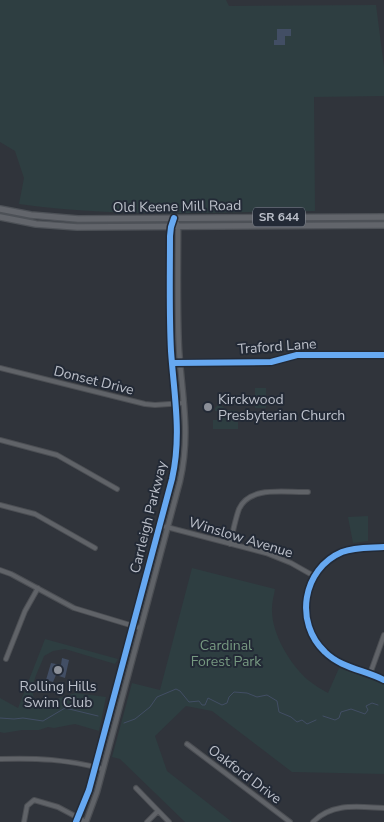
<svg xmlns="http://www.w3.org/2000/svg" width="384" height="822" font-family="'Nunito Sans',sans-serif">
	<rect width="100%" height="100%" fill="#30343b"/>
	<path fill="#2e3e41" d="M0 0H226L229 6 376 5 384 67V96L314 97 315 211C216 212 117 218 19 204L24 178 15 151 0 142Z
		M255 388H266V408H255Z
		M219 404 227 410 238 411V429H213V420H219V411H215V408Z
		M368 516V541L353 543 348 517Z
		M192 568 275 589C274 595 272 602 272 608 271 633 290 664 308 680 314 685 321 689 328 693L339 668 384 684V774L292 772 212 711 186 706 155 736 167 771 232 822H185L120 759 112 757 132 683 160 690Z
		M45 639 118 659 115 664 65 649 53 651 44 656C39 671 25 691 38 705L75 693 106 697 99 731 75 724 54 728 48 727 39 730H22L4 733 0 732V698L18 708Z"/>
	<path fill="#424e64" d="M277 29H291V36H285V45H274V40H277Z
		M62 658 69 660 65 678 56 675 53 682 46 680 51 663 61 665Z"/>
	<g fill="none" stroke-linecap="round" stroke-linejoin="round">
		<path stroke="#424e64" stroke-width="1" d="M323 716 335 720 339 718 341 712 351 709 365 714 368 710 366 706 372 703 378 705
			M0 718 14 719 23 718 43 721 65 708 98 716
			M124 723 135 719 150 707 157 697 176 689 180 691 189 702 199 701 202 705H205L208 698 222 705 227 703 229 697 234 692 247 693 257 697 267 695 277 701 279 712 291 717 297 722 302 720 307 724 316 720"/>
		<defs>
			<path id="minor" d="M0 368 145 404 155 405 184 403
				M0 440 57 455 117 489
				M0 505 35 514 95 548
				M159 525 266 553 291 563 314 576
				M230 544C233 532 235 520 239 509 250 485 286 493 308 492
				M384 547C370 548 355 547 342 552 302 569 294 623 325 652 341 668 365 670 384 680
				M0 570 11 574 74 608 140 628
				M6 659 25 611 38 588
				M370 674 384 635
				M187 744 290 822
				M0 759C37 758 66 759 103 769
				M136 788 169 822
				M24 822 27 806 34 800 58 807 86 822
				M147 822 158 811
				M313 822C333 802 359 807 384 808"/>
			<path id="tertiary" d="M179 362H262L276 361 297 355H384
				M76 822 89 790 172 479C182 435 174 395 171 351 169 313 170 274 170 236L171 227 174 218
				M86 822 97 792 180 481C191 433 182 397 179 349 177 308 178 267 178 226L174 218"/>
			<path id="primary" d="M0 209 31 215 78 219 384 217
				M0 217 36 224 77 227 384 225"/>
		</defs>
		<use href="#minor" stroke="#4c4f54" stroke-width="6"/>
		<use href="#tertiary" stroke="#4c4f54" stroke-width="7"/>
		<use href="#primary" stroke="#4d5157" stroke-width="8"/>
		<use href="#minor" stroke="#606368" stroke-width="4"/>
		<use href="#tertiary" stroke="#606368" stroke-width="4.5"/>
		<use href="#primary" stroke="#62656b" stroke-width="5.5"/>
		<defs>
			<path id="cycleway" d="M172 363 271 362 297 355H384
				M384 547C370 548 355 547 342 552 302 569 294 623 325 652 341 668 365 670 384 680
				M76 822 89 790 172 479C182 435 174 395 171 351 169 313 170 274 170 236L171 227 174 218"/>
		</defs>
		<use href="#cycleway" stroke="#232a36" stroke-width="9"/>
		<use href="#cycleway" stroke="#66a8f1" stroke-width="6"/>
	</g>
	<g fill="#8b8f98" stroke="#232a36" stroke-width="2">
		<circle cx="208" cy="407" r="5"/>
		<circle cx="58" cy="670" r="5"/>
	</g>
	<g text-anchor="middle" stroke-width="4" stroke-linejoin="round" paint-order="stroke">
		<rect fill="#232a36" stroke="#8e939e" stroke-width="1" x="253" y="207.5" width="52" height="19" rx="4"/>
		<g font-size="12" font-weight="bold" fill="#bcc0ca">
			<text x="279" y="221">SR 644</text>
		</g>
		<g font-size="14" fill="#bcc0ca" stroke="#232a36">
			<text transform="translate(177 206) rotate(-1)" y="5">Old Keene Mill Road</text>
			<text transform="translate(277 346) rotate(-4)" y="5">Traford Lane</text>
			<text transform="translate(94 380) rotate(14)" y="5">Donset Drive</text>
			<text transform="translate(148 517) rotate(-76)" y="5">Carrleigh Parkway</text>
			<text transform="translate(241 537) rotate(17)" y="5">Winslow Avenue</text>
			<text transform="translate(245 774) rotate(37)" y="5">Oakford Drive</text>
		</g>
		<g font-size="14" fill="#bcc0ca" stroke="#232a36" text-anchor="start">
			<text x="218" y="404">Kirckwood<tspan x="218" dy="16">Presbyterian Church</tspan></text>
			<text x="58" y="691" text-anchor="middle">Rolling Hills<tspan x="58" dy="16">Swim Club</tspan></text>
		</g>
		<g font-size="14" fill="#769880" stroke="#232a36">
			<text x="226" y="650">Cardinal<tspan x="226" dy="16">Forest Park</tspan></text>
		</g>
	</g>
</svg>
